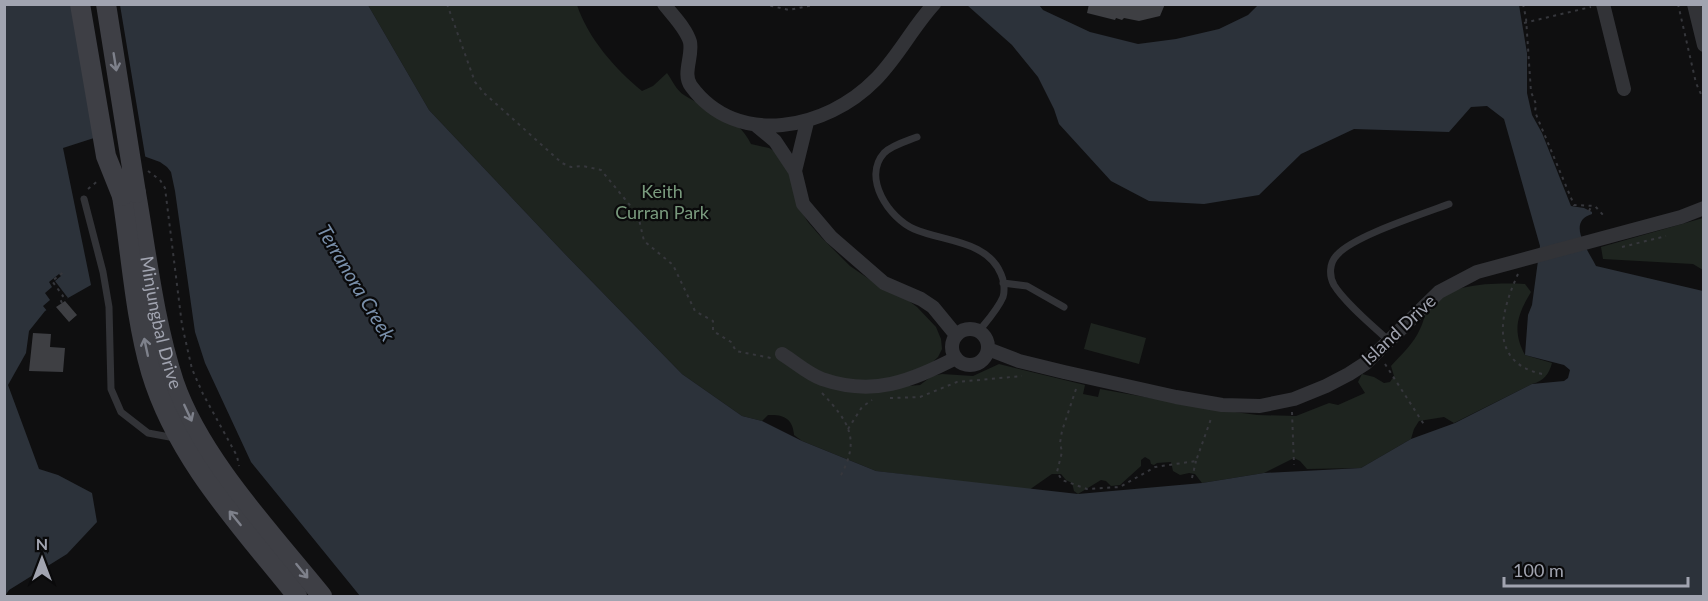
<svg xmlns="http://www.w3.org/2000/svg" width="1708" height="601" font-family="Lato,sans-serif">
	<rect width="100%" height="100%" fill="#0f0f10"/>
	<path fill="#1e241f" d="M368 5H577C588 38 615 69 642 91L653 86 667 73C672 80 677 91 684 95 707 110 738 116 751 144L769 148 783 156 786 163 798 206 808 222 821 237 850 266 882 288 905 298 917 307 936 327 941 339 942 349 938 357 908 386 920 385 932 376 942 374 973 376 999 364 1085 385 1083 394 1098 397 1100 389 1212 409 1257 415 1296 416 1329 403 1338 405 1365 393 1358 382 1362 374 1374 377 1384 383 1390 382 1394 376 1391 366C1401 355 1414 343 1420 329 1424 322 1424 314 1429 308 1447 282 1497 283 1525 284L1531 292C1517 315 1512 331 1525 355L1552 363C1549 374 1544 381 1532 384L1454 423 1444 417 1419 421 1414 429 1411 439 1361 468 1307 469 1300 461 1294 458 1264 473 1202 483 1195 474 1189 473 1180 475 1173 471 1171 462 1157 463 1154 465 1151 464 1150 460 1145 457 1141 460V466L1120 485 1111 486 1106 481 1101 480 1078 494 1074 491 1072 483 1066 480 1061 474H1052L1029 490 876 471 802 441 794 435C793 419 784 414 768 415L762 421 742 416 682 374 564 253 429 110Z
		M1703 218V270L1693 264 1603 259 1601 247Z
		M1091 323 1146 338 1139 364 1084 349Z"/>
	<path fill="#2c323a" d="M4 5H368L429 110 564 253 682 374 742 416 762 421 802 441 876 471 1078 494 1202 483 1264 473 1361 468 1411 439 1455 423 1532 384 1564 381 1568 378 1570 370 1564 365 1525 355 1528 315 1532 305 1540 246 1504 119 1487 106 1471 107 1449 132 1354 129 1301 154 1259 195 1204 204 1149 201 1111 181 1059 124 1054 109 1038 77 1012 45 967 5H1039L1043 10 1090 32 1138 44 1176 39 1219 29 1248 15 1258 5H1519L1527 53V93L1532 115 1542 133 1571 206 1584 208 1592 212V214C1566 222 1588 250 1596 266L1703 291V596H360L251 462 205 363 195 332 175 191 171 172 167 167 160 162 94 138 63 148 91 285 45 311 29 331 26 353 8 385 39 469 58 475 92 493 97 522 67 554 9 590 5 596Z"/>
	<path fill="#0f0f10" d="M75 5H120L146 161 98 143Z
		M59 274 61 276 55 281 68 298 48 312 43 306 50 300 45 293 52 287 49 282Z"/>
	<path fill="#3e3f43" d="M1089 4H1165L1160 16 1139 21 1124 18 1122 20 1116 18 1115 20 1087 13Z
		M65 301 77 315 69 322 56 307Z
		M33 333 51 334 50 347 65 348 63 372 29 371Z"/>
	<g fill="none" stroke-linecap="round" stroke-linejoin="round">
		<path stroke="#36373c" stroke-width="2" stroke-dasharray="3 4.5" stroke-linecap="butt" d="M447 4 475 82 485 94 562 163 571 167 583 166 601 170 638 215 644 241 673 265 695 311 713 321V331L731 342 736 351 771 358
			M763 4 789 10 818 4
			M1523 4 1526 18 1531 92 1536 104 1535 112 1574 205 1595 206 1604 216
			M1678 4 1696 83 1704 101
			M1524 23 1591 7
			M148 171 160 180 165 188 182 325 192 369 203 394 237 456 239 466
			M88 189 99 180
			M1589 211 1592 205
			M1622 247 1666 236
			M1518 274C1501 311 1487 362 1542 374
			M62 303 60 299 63 296 52 281 65 271
			M1385 364 1425 426
			M1076 389 1062 431 1060 443 1062 452 1057 472 1062 480 1087 489 1120 487 1155 467 1196 461 1212 416
			M822 393C849 422 861 439 840 477
			M890 398 920 397 957 382 1022 376
			M1292 412 1294 465
			M848 429 862 407 872 400
			M1192 478 1196 461"/>
		<path stroke="#323337" stroke-width="7" d="M917 137C907 141 892 145 884 153 862 178 889 218 914 229 944 242 987 240 1001 274 1004 280 1005 291 1003 297 998 309 987 321 979 331
			M84 199 103 272 109 307 111 389 121 412 148 433 175 438
			M1003 283 1027 286 1064 307
			M1389 341C1373 326 1345 303 1334 285 1329 276 1329 263 1337 255 1353 236 1423 214 1449 204"/>
		<path stroke="#323337" stroke-width="14" d="M664 4C672 15 686 28 690 42 693 56 682 74 691 86 737 149 827 129 875 80 898 57 912 28 934 4
			M1603 4 1624 89
			M1694 4 1704 45
			M807 122 795 171 803 204 831 237 884 283 921 299 933 307 956 335
			M757 126 775 141 795 171
			M952 347a18 18 0 1 1 36 0a18 18 0 1 1-36 0Z
			M988 349 1019 361 1064 372 1176 397 1222 405 1260 406 1294 399 1326 386 1349 374 1366 363 1439 292 1477 272 1681 217 1704 208
			M782 354C795 362 808 374 822 379 874 397 910 381 956 358"/>
		<g stroke="#3e3f45" stroke-width="20">
			<path id="s1" d="M136 193C147 256 154 321 174 382 200 458 272 534 322 596"/>
			<path d="M122 196C131 253 135 317 151 372 177 459 242 527 297 596"/>
		</g>
		<path stroke="#3e3f45" stroke-width="20" d="M80 4 106 156 122 196
			M106 4 136 193"/>
	</g>
	<defs><path id="oneway-shaft" d="M-6 0H5M1.5-3L5.5 0L1.5 3" fill="none" stroke-width="1.6" stroke-linecap="round" stroke-linejoin="round" transform="scale(1.5)"/></defs>
	<g stroke="#7e818b">
		<use href="#oneway-shaft" transform="translate(115 62) rotate(81)"/>
		<use href="#oneway-shaft" transform="translate(146 347) rotate(-102)"/>
		<use href="#oneway-shaft" transform="translate(188 413) rotate(65)"/>
		<use href="#oneway-shaft" transform="translate(235 518) rotate(-129)"/>
		<use href="#oneway-shaft" transform="translate(302 571) rotate(51)"/>
	</g>
	<g text-anchor="middle" stroke-width="4.5" stroke-linejoin="round" paint-order="stroke">
		<g font-size="18" fill="#799a7d" stroke="#0a0a0b">
			<text x="662" y="198">Keith<tspan x="662" dy="21">Curran Park</tspan></text>
		</g>
		<g font-size="18" fill="#a1a4b0" stroke="#0a0a0b">
			<text dy="6" stroke="none"><textPath href="#s1" startOffset="132">Minjungbal Drive</textPath></text>
			<text transform="translate(1399 330) rotate(-43)" y="6">Island Drive</text>
		</g>
		<g font-size="20" font-style="italic" fill="#798faa" stroke="#0a0a0b">
			<text transform="translate(356 283) rotate(59)" y="7">Terranora Creek</text>
		</g>
	</g>
	<rect width="1708" height="601" fill="none" stroke="#a1a4b0" stroke-width="12"/>
	<g transform="translate(42 559)" stroke="#0a0a0b" stroke-width="4.5" paint-order="stroke">
	<path d="M0-4.5L10 22L0 15L-10 22Z" fill="#a1a4b0"/>
	<text y="-9" font-size="16" font-weight="bold" text-anchor="middle" fill="#a1a4b0">N</text>
	</g>
	<path d="M1504 577v9h184v-9" fill="none" stroke="#a1a4b0" stroke-width="3"/>
	<text x="1513" y="577" font-size="18" fill="#a1a4b0" stroke="#0a0a0b" stroke-width="4.5" paint-order="stroke">100 m</text>
</svg>
